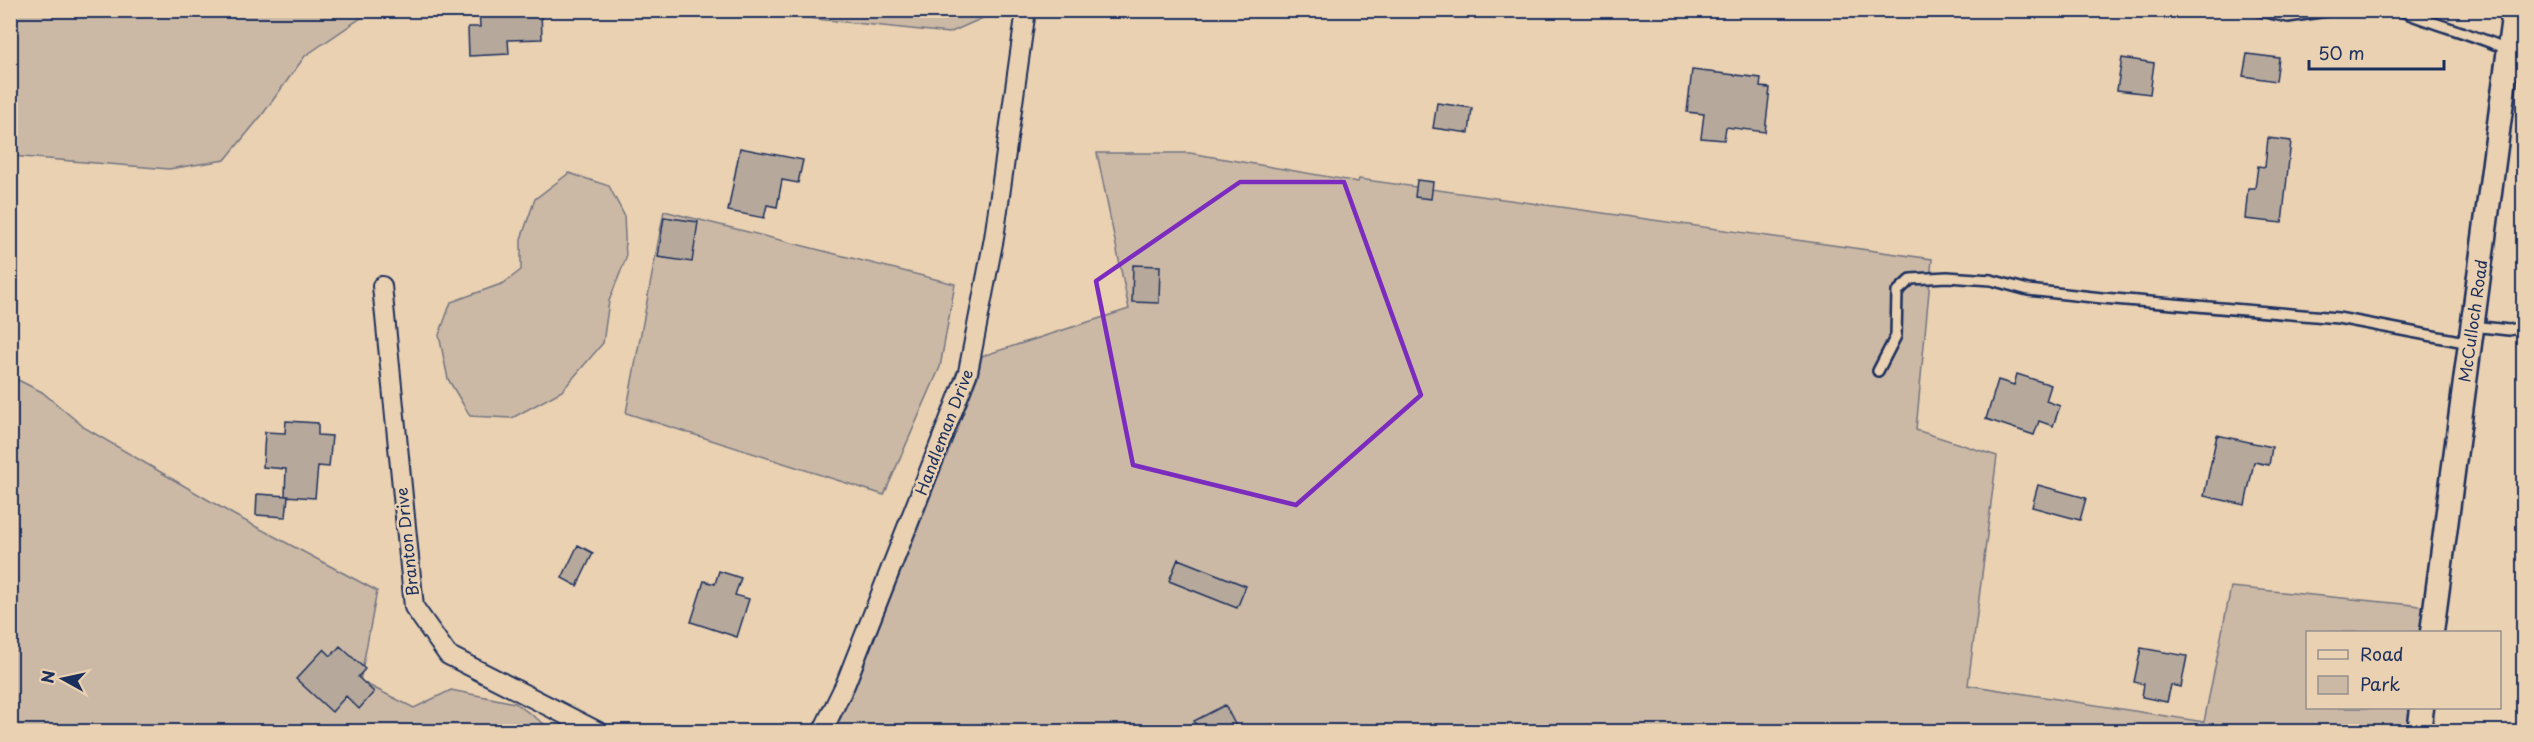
<svg xmlns="http://www.w3.org/2000/svg" width="2534" height="742" font-family="'Playpen Sans',sans-serif">
	<rect width="100%" height="100%" fill="#e9d1b1"/>
	<filter id="ink" filterUnits="userSpaceOnUse"><feTurbulence type="fractalNoise" baseFrequency=".0167" numOctaves="2"/><feDisplacementMap in="SourceGraphic" scale="12" xChannelSelector="R" yChannelSelector="G"/><feConvolveMatrix kernelMatrix="1 2 1 2 8 2 1 2 1" color-interpolation-filters="sRGB"/></filter>
	<g filter="url(#ink)">
		<path fill="#cbb9a5" stroke="#737482" stroke-width="1.5" d="M11 10H371V11L305 56 262 115 225 160 169 169 11 156Z
			M742 11H994V13L949 33Z
			M1097 153H1190L1358 182 1359 179 1932 259 1916 430 1997 456 1968 685 2204 722 2231 587 2413 605 2425 607 2422 632H2308V708H2412L2409 731 834 732 855 688 978 376 982 356 1129 309Z
			M569 173 609 186 624 215 626 258 609 301 603 343 562 391 512 418 470 416 448 379 439 335 451 302 504 283 521 270V239L535 199Z
			M664 211 955 284 940 367 884 495 626 413Z
			M10 376 42 392 85 428 234 515 377 591 360 681 414 708 451 690 515 703 554 731H11Z"/>
		<path fill="#b6a99c" stroke="#1b2f5e" stroke-width="1.5" d="M479 10H541L542 39 508 40 509 54 469 56 468 27H480Z
			M2247 54 2279 58 2276 81 2243 76Z
			M2122 58 2154 63 2150 94 2117 90Z
			M1692 70 1761 78 1760 87 1770 88 1765 132 1726 127 1724 140 1701 138 1704 114 1687 112Z
			M1437 103 1472 108 1469 133 1433 128Z
			M2268 138 2291 141 2282 223 2245 219 2248 188H2255L2258 166 2265 167Z
			M740 148 803 160 798 183 782 180 777 207 767 205 764 218 728 211Z
			M1417 180 1433 182 1431 199 1415 197Z
			M664 217 698 222 692 262 658 257Z
			M1133 265 1160 266 1159 303 1132 302Z
			M2017 374 2051 385 2046 401 2060 406 2053 426 2039 421 2034 435 1986 419 1998 380 2014 385Z
			M286 421 318 423V435L332 436 329 467 318 466 315 498 285 496 286 469 263 467 265 432 285 433Z
			M2217 435 2272 447 2269 465 2254 462 2245 505 2204 496Z
			M2038 485 2086 498 2080 520 2032 507Z
			M257 494 288 496 286 517 256 515Z
			M578 545 593 553 577 586 562 578Z
			M1178 559 1246 586 1237 608 1169 581Z
			M719 571 741 578 735 595 749 599 737 637 691 622 704 581 715 584Z
			M340 646 365 669 358 677 374 692 359 709 346 696 332 712 296 679 324 649 331 656Z
			M2141 648 2187 656 2181 687 2171 685 2167 702 2142 697 2144 684 2134 682Z
			M1225 705 1239 732H1200L1194 721Z"/>
		<g fill="none" stroke-linecap="round" stroke-linejoin="round">
			<defs>
				<path id="service" d="M2256 10 2288 17 2332 10
					M2399 10C2435 25 2473 34 2509 50
					M2472 326 2509 330 2524 327
					M1878 371 1896 336 1897 292 1911 279 1947 277 1991 280 2028 290 2102 298 2338 318 2470 343"/>
				<path id="minor" d="M382 286 414 607 448 655 599 732
					M822 732 845 685 968 372 994 238 1026 10"/>
				<path id="tertiary" d="M2432 632 2514 10
					M2419 732 2422 708"/>
			</defs>
			<use href="#service" stroke="#1b2f5e" stroke-width="14"/>
			<use href="#minor" stroke="#1b2f5e" stroke-width="22"/>
			<use href="#tertiary" stroke="#1b2f5e" stroke-width="27"/>
			<use href="#service" stroke="#e9d1b1" stroke-width="9"/>
			<use href="#minor" stroke="#e9d1b1" stroke-width="18"/>
			<use href="#tertiary" stroke="#e9d1b1" stroke-width="22"/>
		</g>
	</g>
	<path fill="none" stroke="#7b2cbf" stroke-width="4.5" stroke-linejoin="round" d="M1240 182H1344L1421 395 1296 505 1133 465 1096 281Z"/>
	<g text-anchor="middle" stroke-width="5" stroke-linejoin="round" paint-order="stroke">
		<g font-size="16" fill="#1b2f5e" stroke="#e9d1b1">
			<text transform="translate(2473 321) rotate(-82)" y="6">McCulloch Road</text>
			<text transform="translate(944 432) rotate(-69)" y="6">Handleman Drive</text>
			<text transform="translate(407 542) rotate(-96)" y="6">Branton Drive</text>
		</g>
	</g>
	<rect width="2534" height="742" fill="none" stroke="#e9d1b1" stroke-width="36"/>
	<rect x="18" y="18" width="2498" height="706" fill="none" stroke="#1b2f5e" stroke-width="2" filter="url(#ink)"/>
	<rect x="2306" y="631" width="195" height="78" fill="#e9d1b1" stroke="#979090" stroke-width="1.5"/>
	<rect x="2318" y="650" width="30" height="9" fill="#e9d1b1" stroke="#979090" stroke-width="1.5"/>
	<text x="2360" y="661" font-size="18" fill="#1b2f5e">Road</text>
	<rect x="2318" y="676" width="30" height="18" fill="#cbb9a5" stroke="#979090" stroke-width="1.5"/>
	<text x="2360" y="691" font-size="18" fill="#1b2f5e">Park</text>
	<g transform="translate(63 679) rotate(278)" stroke="#e9d1b1" stroke-width="4.5" paint-order="stroke">
	<path d="M0-4.5L10 22L0 15L-10 22Z" fill="#1b2f5e"/>
	<text y="-9" font-size="16" font-weight="bold" text-anchor="middle" fill="#1b2f5e">N</text>
	</g>
	<path d="M2309 60v9h135v-9" fill="none" stroke="#1b2f5e" stroke-width="3"/>
	<text x="2318" y="60" font-size="18" fill="#1b2f5e" stroke="#e9d1b1" stroke-width="4.5" paint-order="stroke">50 m</text>
</svg>
